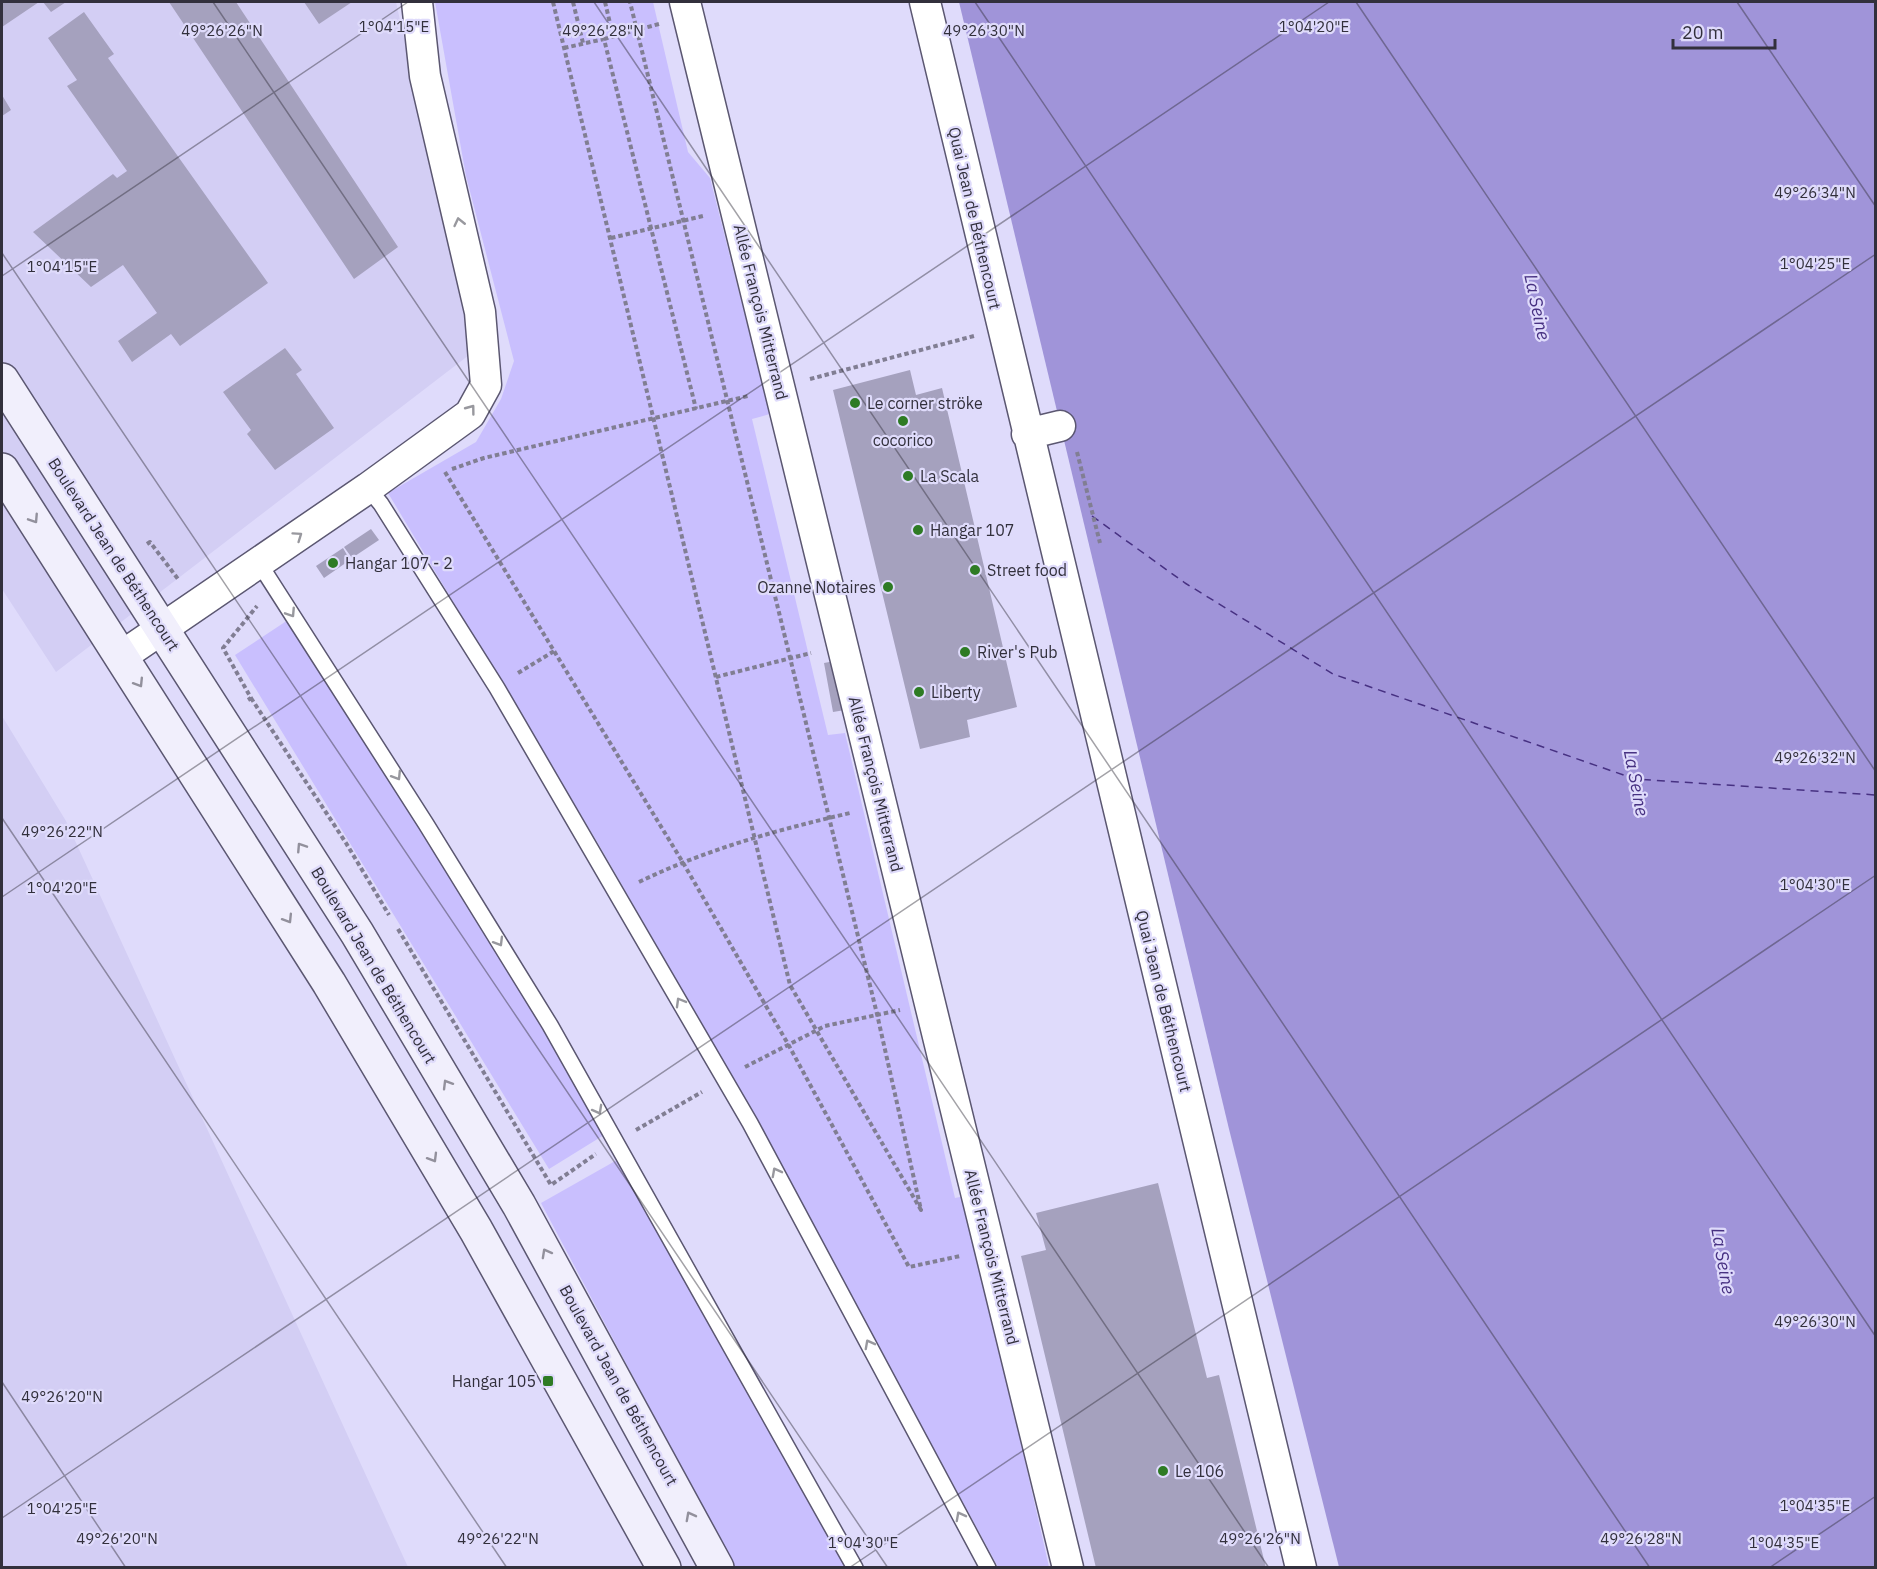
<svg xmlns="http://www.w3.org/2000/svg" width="1877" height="1569" font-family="'IBM Plex Sans',sans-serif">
	<rect width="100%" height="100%" fill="#dfdbfb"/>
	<path fill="#d3cef4" d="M2 2H396L473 352 56 672 2 589Z
		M2 716 66 821 408 1567H2Z"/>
	<path fill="#c9bffe" d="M435 2H653L688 152 710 178 770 414 752 419 828 735 845 733 955 1198 965 1196 1049 1567H998L735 1082 599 845 388 493 476 442 501 399 514 361 466 176Z
		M288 620 532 1006 604 1135 549 1169 235 655Z
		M617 1160 845 1567H734L541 1203Z"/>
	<path fill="#a094d9" d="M959 2H1875V1567H1339L1229 1129Z"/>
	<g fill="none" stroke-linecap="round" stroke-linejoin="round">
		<path stroke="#473182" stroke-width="1.5" stroke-dasharray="8 6" stroke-linecap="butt" d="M1092 516 1185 583 1333 674 1635 779 1876 795"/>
	</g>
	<path fill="#a5a1be" d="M2 2H39L2 27Z
		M43 2H66L51 12Z
		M169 2H236L398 247 354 279Z
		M304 2H352L319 24Z
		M84 12 114 54 108 58 268 283 180 346 171 334 132 362 118 341 157 313 123 265 91 287 33 232 113 174 117 178 127 171 67 86 77 80 48 38Z
		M2 95 11 110 2 116Z
		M285 348 302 370 296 374 334 428 275 470 247 434 251 430 223 392Z
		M910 370 916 395 942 388 1017 707 967 720 970 737 920 749 833 390Z
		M371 529 379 540 352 558 344 547Z
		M343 548 350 560 324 578 316 566Z
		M846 659 857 708 833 712 824 663Z
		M1158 1183 1207 1378 1219 1375 1266 1568H1096L1021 1256 1046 1250 1036 1213Z"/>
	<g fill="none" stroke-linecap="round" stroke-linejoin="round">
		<defs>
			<path id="lane" d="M368 488 381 504 497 688 750 1123 988 1568
				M259 563 426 824 550 1025 855 1568"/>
			<path id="street" d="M685 2 1068 1568
				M925 2 1301 1568
				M1027 434 1060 426
				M122 656 368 488 470 414 486 385 480 312 425 76 417 2"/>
			<path id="secondary" d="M2 380 357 933 519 1205 717 1568
				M2 470 329 983 476 1230 664 1568"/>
		</defs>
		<use href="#lane" stroke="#5b5771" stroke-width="18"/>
		<use href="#street" stroke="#5b5771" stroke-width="33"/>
		<use href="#secondary" stroke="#5b5771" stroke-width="36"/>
		<path stroke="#817e93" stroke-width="4" stroke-dasharray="4.5 3" stroke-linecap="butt" d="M553 2 790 985 921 1210 877 1014 630 2
			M573 2 583 43
			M605 2 613 36
			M604 39 659 24
			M564 48 604 39 696 409
			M611 238 703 216
			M810 379 974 336
			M1077 452 1100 543
			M452 469 484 458 748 396
			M445 472 682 861 788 1044 909 1267 960 1256
			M147 544 150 542 178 579
			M518 673 556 650
			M716 677 811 653
			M251 698 346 843 389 915
			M248 700 251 698 223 648 257 606
			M639 882C707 849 777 830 850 813
			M398 929 551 1185 596 1154
			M745 1067 825 1026 900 1010
			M636 1130 702 1092"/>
		<use href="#lane" stroke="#fff" stroke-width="15"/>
		<use href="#street" stroke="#fff" stroke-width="30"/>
		<use href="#secondary" stroke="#f1effc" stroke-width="33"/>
	</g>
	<defs><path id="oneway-chevron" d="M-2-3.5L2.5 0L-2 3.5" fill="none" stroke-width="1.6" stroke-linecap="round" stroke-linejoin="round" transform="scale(1.5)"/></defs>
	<g stroke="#98989e">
		<use href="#oneway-chevron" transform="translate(459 222) rotate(-103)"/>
		<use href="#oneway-chevron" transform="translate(471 409) rotate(-53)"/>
		<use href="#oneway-chevron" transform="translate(298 536) rotate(-35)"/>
		<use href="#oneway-chevron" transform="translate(291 613) rotate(57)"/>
		<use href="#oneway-chevron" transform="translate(397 776) rotate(58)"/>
		<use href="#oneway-chevron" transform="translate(499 942) rotate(59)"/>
		<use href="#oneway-chevron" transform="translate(680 1002) rotate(-120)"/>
		<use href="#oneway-chevron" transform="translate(598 1110) rotate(61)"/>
		<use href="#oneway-chevron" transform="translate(776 1172) rotate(-118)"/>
		<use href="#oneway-chevron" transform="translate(869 1344) rotate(-118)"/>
		<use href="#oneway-chevron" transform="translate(960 1516) rotate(-118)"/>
	</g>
	<g stroke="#92909c">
		<use href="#oneway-chevron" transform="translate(34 519) rotate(57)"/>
		<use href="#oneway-chevron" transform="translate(139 683) rotate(58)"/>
		<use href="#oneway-chevron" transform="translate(301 847) rotate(-123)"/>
		<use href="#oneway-chevron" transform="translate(288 919) rotate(58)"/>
		<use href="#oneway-chevron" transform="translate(447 1084) rotate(-121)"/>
		<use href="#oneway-chevron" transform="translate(433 1158) rotate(59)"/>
		<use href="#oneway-chevron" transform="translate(546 1253) rotate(-119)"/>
		<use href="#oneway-chevron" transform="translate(690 1516) rotate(-118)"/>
	</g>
	<path fill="none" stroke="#32303c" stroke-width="1.5" stroke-opacity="0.45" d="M213 2 1269 1568M594 2 1650 1568M975 2 1876 1337M1356 2 1876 772M1737 2 1876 207M2 253 888 1568M2 276 408 2M2 818 507 1568M2 897 1329 2M2 1382 126 1568M2 1518 1876 254M849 1568 1876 875M1769 1568 1876 1496"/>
	<g fill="#2e7b24" stroke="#dfdbfb" stroke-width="2">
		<circle cx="855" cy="403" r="6"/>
		<circle cx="903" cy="421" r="6"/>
		<circle cx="908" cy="476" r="6"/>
		<circle cx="918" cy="530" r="6"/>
		<circle cx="333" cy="563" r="6"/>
		<circle cx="975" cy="570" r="6"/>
		<circle cx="888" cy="587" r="6"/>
		<circle cx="965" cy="652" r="6"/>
		<circle cx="919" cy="692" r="6"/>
		<rect x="542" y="1375" width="12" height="12" rx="3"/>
		<circle cx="1163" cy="1471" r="6"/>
	</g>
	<g text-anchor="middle" stroke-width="4.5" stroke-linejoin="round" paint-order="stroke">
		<g font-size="16" fill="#32303c" stroke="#dfdbfb">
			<text transform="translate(975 218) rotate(77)" y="6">Quai Jean de Béthencourt</text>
			<text transform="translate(761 312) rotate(76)" y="6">Allée François Mitterrand</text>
			<text transform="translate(114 554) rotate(57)" y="6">Boulevard Jean de Béthencourt</text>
			<text transform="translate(876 784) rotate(76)" y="6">Allée François Mitterrand</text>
			<text transform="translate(374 965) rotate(59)" y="6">Boulevard Jean de Béthencourt</text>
			<text transform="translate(1164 1001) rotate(76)" y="6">Quai Jean de Béthencourt</text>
			<text transform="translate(992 1257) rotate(76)" y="6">Allée François Mitterrand</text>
			<text transform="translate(619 1385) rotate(61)" y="6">Boulevard Jean de Béthencourt</text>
		</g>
		<g font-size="16" fill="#32303c" stroke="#dfdbfb" text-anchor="start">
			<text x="867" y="409">Le corner ströke</text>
			<text x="903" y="446" text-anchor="middle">cocorico</text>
			<text x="920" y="482">La Scala</text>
			<text x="930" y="536">Hangar 107</text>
			<text x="345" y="569">Hangar 107 - 2</text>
			<text x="987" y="576">Street food</text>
			<text x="876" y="593" text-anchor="end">Ozanne Notaires</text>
			<text x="977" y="658">River's Pub</text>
			<text x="931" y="698">Liberty</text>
			<text x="536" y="1387" text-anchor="end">Hangar 105</text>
			<text x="1175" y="1477">Le 106</text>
		</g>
		<g font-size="18" font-style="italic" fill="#473182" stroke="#dfdbfb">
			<text transform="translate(1537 307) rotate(78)" y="6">La Seine</text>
			<text transform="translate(1636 783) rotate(79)" y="6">La Seine</text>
			<text transform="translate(1723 1261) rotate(80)" y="6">La Seine</text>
		</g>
	</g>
	<g font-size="15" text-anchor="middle" fill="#32303c" stroke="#dfdbfb" stroke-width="4.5" stroke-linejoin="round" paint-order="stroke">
		<text x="394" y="32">1°04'15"E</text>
		<text x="1314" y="32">1°04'20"E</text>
		<text x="222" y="36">49°26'26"N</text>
		<text x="603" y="36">49°26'28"N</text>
		<text x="984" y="36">49°26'30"N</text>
		<text x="1815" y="198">49°26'34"N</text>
		<text x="1815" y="269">1°04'25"E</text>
		<text x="62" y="272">1°04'15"E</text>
		<text x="1815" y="763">49°26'32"N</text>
		<text x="62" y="837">49°26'22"N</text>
		<text x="1815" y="890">1°04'30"E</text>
		<text x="62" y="893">1°04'20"E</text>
		<text x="1815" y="1327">49°26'30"N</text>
		<text x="62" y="1402">49°26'20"N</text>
		<text x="1815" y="1511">1°04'35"E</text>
		<text x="62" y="1514">1°04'25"E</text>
		<text x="117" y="1544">49°26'20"N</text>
		<text x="498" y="1544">49°26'22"N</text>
		<text x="1260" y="1544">49°26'26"N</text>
		<text x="1641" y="1544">49°26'28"N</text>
		<text x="863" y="1548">1°04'30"E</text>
		<text x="1784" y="1548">1°04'35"E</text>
	</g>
	<rect width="1877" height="1569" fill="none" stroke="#32303c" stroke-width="6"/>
	<path d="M1673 39v9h102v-9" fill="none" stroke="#32303c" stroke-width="3"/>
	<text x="1682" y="39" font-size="18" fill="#32303c" stroke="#dfdbfb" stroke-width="4.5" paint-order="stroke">20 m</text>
</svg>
